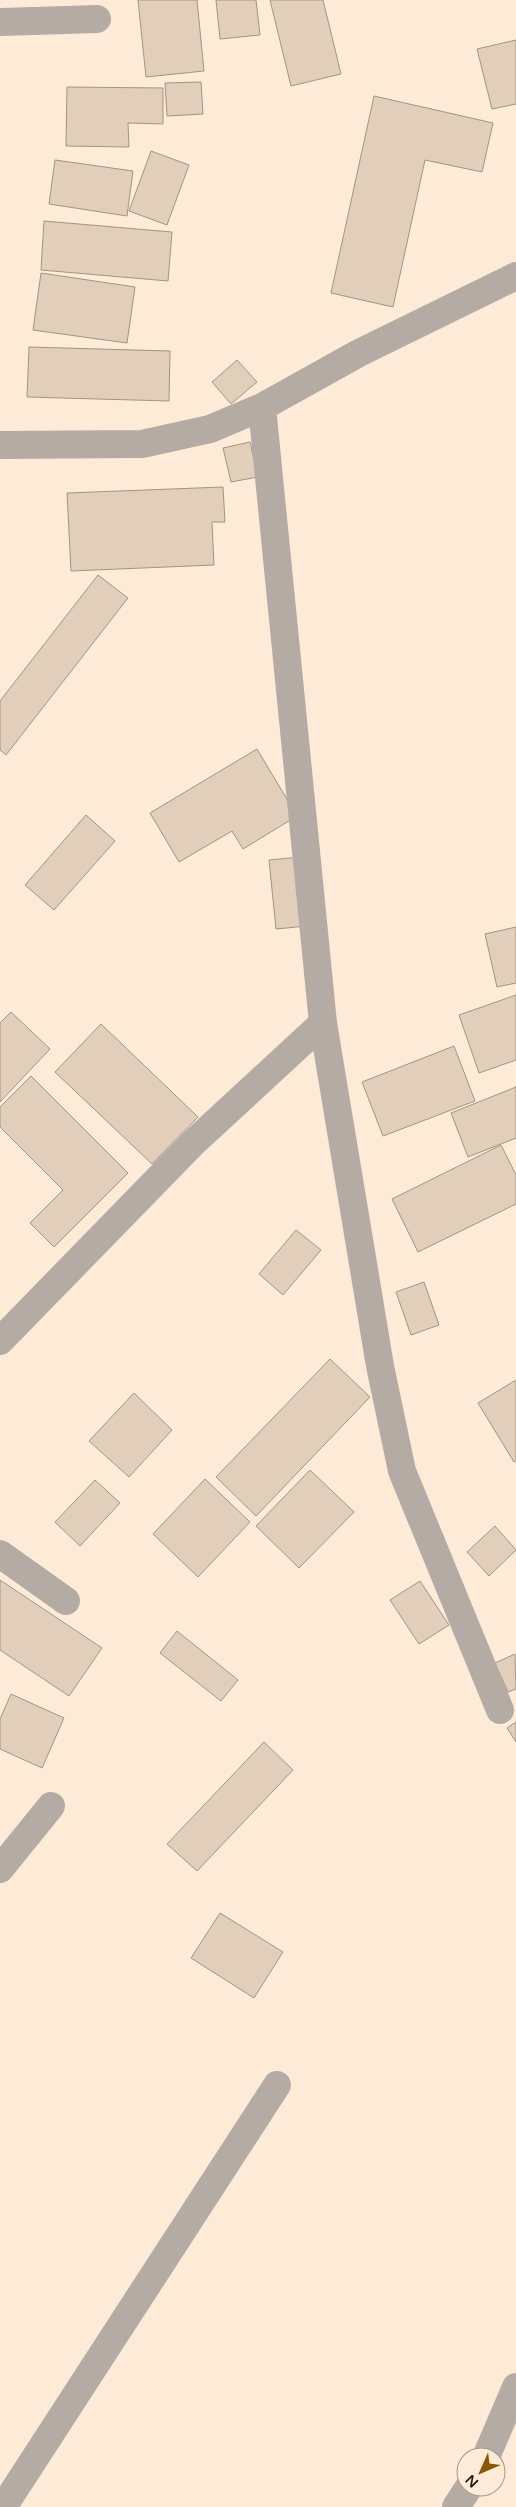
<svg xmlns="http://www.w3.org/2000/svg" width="516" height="2507" font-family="'Varela Round',sans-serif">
	<rect width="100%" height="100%" fill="#feebd7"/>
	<path fill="#e2cfbb" stroke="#a49380" d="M138 0H197L204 71 146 77Z
		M216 0H256L260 35 220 39Z
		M270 0H323L341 74 291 86Z
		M516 40V104L492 109 477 49Z
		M201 82 203 114 167 116 165 83Z
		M67 87 163 88V124L128 123 129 147 66 146Z
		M374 96 493 123 482 172 425 160 393 307 331 293Z
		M151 151 189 165 167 225 129 211Z
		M55 160 133 171 127 216 49 204Z
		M44 221 172 232 168 281 41 270Z
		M41 273 135 287 127 343 33 330Z
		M29 347 170 351 169 401 27 397Z
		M237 360 257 382 231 404 212 382Z
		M250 442 258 477 231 482 223 448Z
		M223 487 225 522H212L214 565 71 571 67 493Z
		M98 575 128 598 6 755 0 750V701Z
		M257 749 297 816 243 849 232 831 179 862 150 813Z
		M86 815 115 841 54 910 25 885Z
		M300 857 307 926 276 929 269 860Z
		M516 927V983L497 987 485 934Z
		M516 995V1060L479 1073 459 1015Z
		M11 1012 50 1049 0 1102V1023Z
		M101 1024 198 1117 152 1164 55 1072Z
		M454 1046 475 1101 383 1136 362 1082Z
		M31 1076 128 1173 54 1247 30 1223 63 1190 0 1127V1107Z
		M516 1087V1138L468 1157 451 1113Z
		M501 1145 516 1175V1204L418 1252 392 1199Z
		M296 1230 321 1250 283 1295 259 1274Z
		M424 1282 439 1325 411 1335 396 1292Z
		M330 1359 370 1397 256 1516 216 1477Z
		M516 1380V1461L514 1462 478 1403Z
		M134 1393 172 1430 129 1477 89 1441Z
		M310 1470 354 1512 299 1568 256 1526Z
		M205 1479 250 1522 198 1577 153 1534Z
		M95 1480 120 1503 80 1546 55 1522Z
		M495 1526 516 1550 489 1576 467 1552Z
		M0 1580 102 1648 69 1696 0 1650Z
		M420 1581 449 1625 419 1644 390 1600Z
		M177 1631 238 1680 221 1701 160 1653Z
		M515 1654 516 1689 508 1692 495 1663Z
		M11 1694 64 1718 42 1768 0 1749V1719Z
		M516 1722V1742L507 1728Z
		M264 1742 293 1770 197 1871 167 1844Z
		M220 1913 283 1952 254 1998 191 1958Z"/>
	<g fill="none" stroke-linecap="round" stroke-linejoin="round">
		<path stroke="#b4aca4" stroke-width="28" d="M0 22 97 19
			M262 407 323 1023 380 1366 402 1471 500 1710
			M0 445 142 444 210 429 262 407 359 353 516 276
			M0 1341 193 1143 323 1023
			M0 1554 66 1601
			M0 1869 51 1806
			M486 2457 516 2387
			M9 2498 277 2085
			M456 2507 469 2487"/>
	</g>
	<g transform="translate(481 2472) rotate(225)"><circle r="24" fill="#feebd7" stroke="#a69889"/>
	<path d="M0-4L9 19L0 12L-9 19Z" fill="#8b5705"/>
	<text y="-8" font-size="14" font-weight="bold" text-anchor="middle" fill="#221b14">N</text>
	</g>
</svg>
